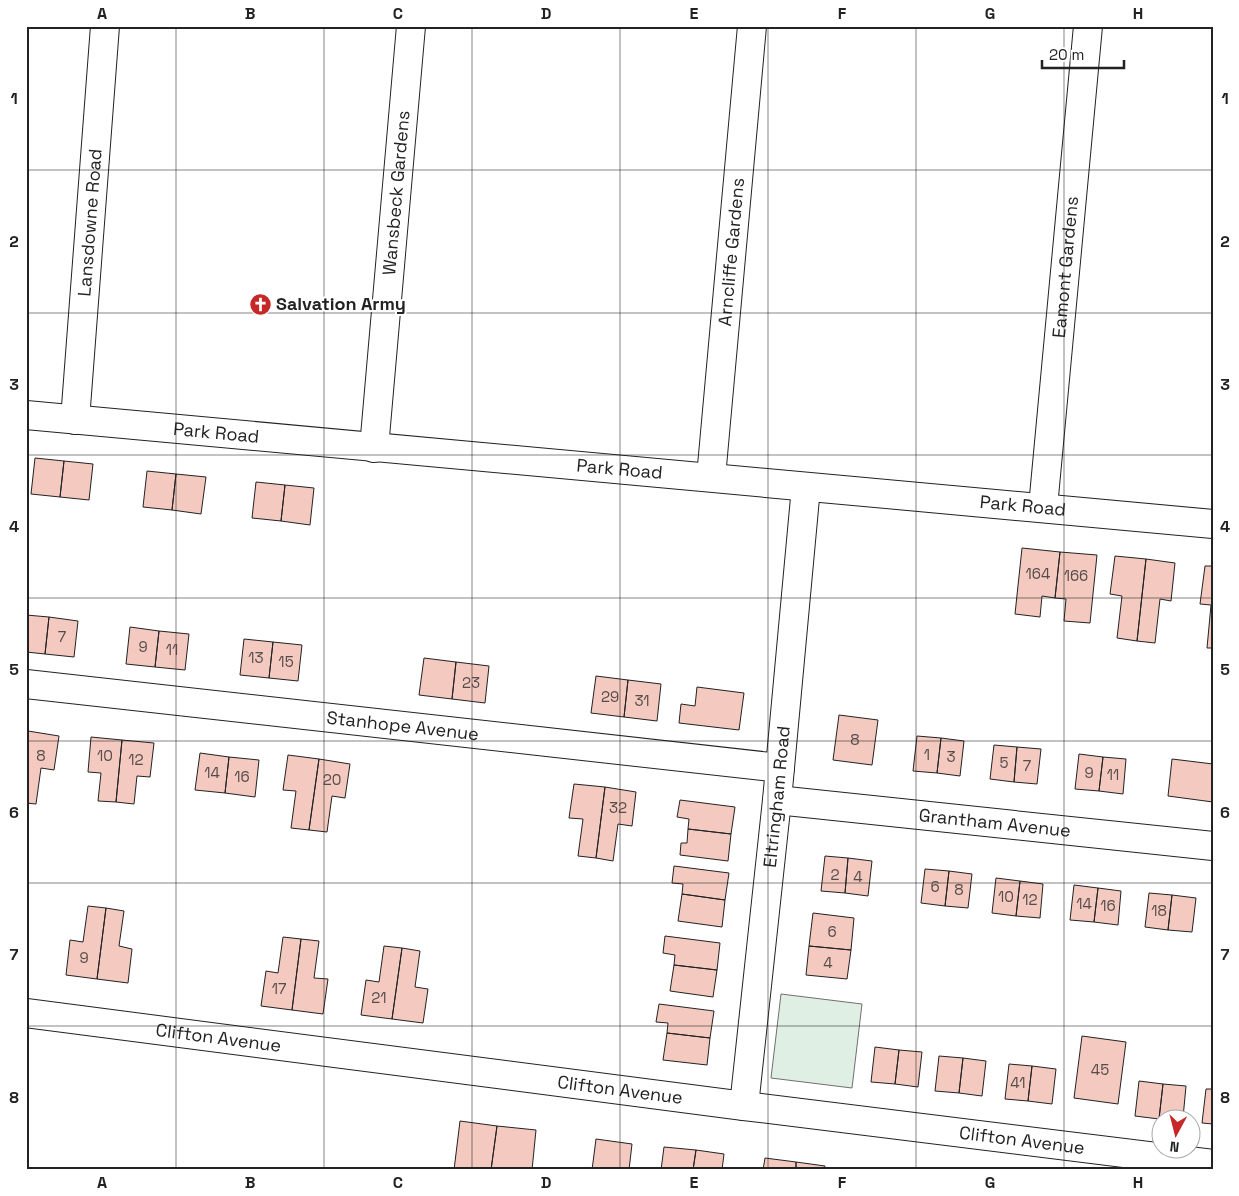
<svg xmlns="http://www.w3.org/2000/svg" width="1239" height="1196" font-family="'Space Grotesk',sans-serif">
	<rect width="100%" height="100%" fill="#fff"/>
	<path fill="#e0efe3" stroke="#6f6f6f" d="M781 994 862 1004 852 1088 771 1078Z"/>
	<path fill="#f3c9c0" stroke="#222" d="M35 458 64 461 60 497 31 494Z
		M64 461 93 464 89 500 60 497Z
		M147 471 176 474 172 510 143 507Z
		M176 474 206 477 201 514 172 510Z
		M256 482 285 485 281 521 252 518Z
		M285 485 314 488 310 525 281 521Z
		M1022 548 1060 552 1055 598 1042 596 1040 617 1015 614Z
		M1060 552 1097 555 1090 623 1064 621 1066 599 1055 598Z
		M1115 556 1146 559 1137 641 1117 638 1122 596 1110 594Z
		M1146 559 1175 563 1171 601 1160 599 1155 643 1137 641Z
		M1205 566H1213V648H1207L1211 605 1200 604Z
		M26 615 49 617 45 654 26 652Z
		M49 617 78 621 74 657 45 654Z
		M130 627 159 631 155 667 126 664Z
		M159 631 189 634 185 670 155 667Z
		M244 639 273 642 269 678 240 675Z
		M273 642 302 645 298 681 269 678Z
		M424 658 456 662 452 699 419 695Z
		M456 662 489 666 485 703 452 699Z
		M596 676 628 680 624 717 591 713Z
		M628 680 661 684 657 721 624 717Z
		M697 687 744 693 739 730 679 723 681 704 695 706Z
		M839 715 878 720 872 765 833 760Z
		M28 731 59 736 54 770 41 768 36 804 26 803V744Z
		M917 736 941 738 937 773 913 771Z
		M91 737 122 740 116 802 98 801 101 773 88 772Z
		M941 738 964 741 960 776 937 773Z
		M122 740 154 743 150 777 137 776 134 804 116 802Z
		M994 745 1017 747 1014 782 990 779Z
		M1017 747 1041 749 1037 784 1014 782Z
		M200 753 229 757 225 793 195 790Z
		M1079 754 1103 757 1099 791 1075 789Z
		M288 755 319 759 309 830 291 828 296 791 283 790Z
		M229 757 259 760 255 797 225 793Z
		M1103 757 1126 759 1123 794 1099 791Z
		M319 759 350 764 345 798 332 796 327 832 309 830Z
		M1172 759 1213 764V802L1168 796Z
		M574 784 605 787 596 858 578 856 583 819 569 818Z
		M605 787 636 792 632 826 618 824 613 861 596 858Z
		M680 800 735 807 731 834 688 829 689 819 677 817Z
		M688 829 731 834 728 861 680 855 681 843H687Z
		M825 856 848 858 845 893 821 891Z
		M848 858 872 861 868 896 845 893Z
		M674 866 729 873 725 900 682 894 683 884 672 883Z
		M925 869 949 871 945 906 921 903Z
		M949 871 972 874 968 908 945 906Z
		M996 878 1020 881 1016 916 992 913Z
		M1020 881 1043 884 1040 918 1016 916Z
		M1074 885 1098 888 1094 922 1070 920Z
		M1098 888 1121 891 1118 925 1094 922Z
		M1149 893 1172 895 1168 930 1145 927Z
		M682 894 725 900 722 927 678 921Z
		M1172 895 1196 898 1192 932 1168 930Z
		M88 906 106 908 97 979 66 975 70 940 83 942Z
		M106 908 124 911 119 946 132 949 128 983 97 979Z
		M813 913 854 918 851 950 809 946Z
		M665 936 720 943 717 970 674 965 675 955 663 953Z
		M283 937 301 939 292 1010 261 1006 266 971 278 973Z
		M301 939 319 941 314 978 328 979 323 1014 292 1010Z
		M384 946 402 948 392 1019 361 1015 366 980 379 982Z
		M809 946 851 950 847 979 806 975Z
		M402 948 420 951 415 987 428 989 423 1023 392 1019Z
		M674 965 717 970 713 997 670 991Z
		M659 1004 714 1011 710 1038 667 1033 668 1023 656 1022Z
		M667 1033 710 1038 707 1065 663 1060Z
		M1082 1036 1126 1042 1118 1104 1074 1098Z
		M875 1047 899 1050 895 1084 871 1082Z
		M899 1050 922 1052 918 1087 895 1084Z
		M939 1056 963 1058 959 1093 935 1091Z
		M963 1058 986 1061 982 1096 959 1093Z
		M1009 1064 1032 1066 1028 1101 1005 1099Z
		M1032 1066 1056 1069 1052 1104 1028 1101Z
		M1139 1081 1163 1084 1159 1119 1135 1116Z
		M1163 1084 1186 1086 1183 1118 1159 1119Z
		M1206 1089H1213V1124L1202 1123Z
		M460 1121 497 1126 491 1170H454Z
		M497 1126 536 1130 532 1170H491Z
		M596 1139 632 1144 629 1170H592Z
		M664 1147 696 1150 693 1170H661Z
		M696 1150 724 1154 722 1170H693Z
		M765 1158 796 1162V1170H763Z
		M796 1162 825 1166 824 1170H796Z"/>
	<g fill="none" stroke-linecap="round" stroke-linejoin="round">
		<defs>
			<g id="minor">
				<path id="s1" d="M26 415C422 453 818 485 1213 524"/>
				<path id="s2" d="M75 420 105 26"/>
				<path id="s3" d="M374 448 411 26"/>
				<path id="s4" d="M711 477 752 26"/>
				<path id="s5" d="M1043 507 1088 26"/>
				<path id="s6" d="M26 684 780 768"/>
				<path id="s7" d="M777 800 1213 846"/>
				<path id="s8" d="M26 1013 744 1106 1213 1164"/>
				<path id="s9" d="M744 1106 777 800 806 487"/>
			</g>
		</defs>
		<use href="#minor" stroke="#222" stroke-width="30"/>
		<use href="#minor" stroke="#fff" stroke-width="28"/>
	</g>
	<path fill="none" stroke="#222" stroke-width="1" stroke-opacity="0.55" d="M176 26V1170M324 26V1170M472 26V1170M620 26V1170M768 26V1170M916 26V1170M1064 26V1170M26 170H1213M26 313H1213M26 455H1213M26 598H1213M26 741H1213M26 883H1213M26 1026H1213"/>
	<defs>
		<symbol id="church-disc" viewBox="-11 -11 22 22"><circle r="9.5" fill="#c62828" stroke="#fff"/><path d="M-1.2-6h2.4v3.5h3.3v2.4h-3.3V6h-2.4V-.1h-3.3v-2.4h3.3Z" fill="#fff"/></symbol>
	</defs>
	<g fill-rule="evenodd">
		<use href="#church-disc" x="248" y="292" width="25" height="25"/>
	</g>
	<g text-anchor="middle" stroke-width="4" stroke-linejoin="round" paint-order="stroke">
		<g font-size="15" fill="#564c4a">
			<text x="1038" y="579">164</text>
			<text x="1076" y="581">166</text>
			<text x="62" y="642">7</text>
			<text x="143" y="652">9</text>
			<text x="172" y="655">11</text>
			<text x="256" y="663">13</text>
			<text x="286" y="667">15</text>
			<text x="471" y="688">23</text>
			<text x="610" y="702">29</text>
			<text x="642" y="706">31</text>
			<text x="855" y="745">8</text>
			<text x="927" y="760">1</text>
			<text x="41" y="761">8</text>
			<text x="105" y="761">10</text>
			<text x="951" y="762">3</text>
			<text x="136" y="765">12</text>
			<text x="1004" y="768">5</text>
			<text x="1027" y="771">7</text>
			<text x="212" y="778">14</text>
			<text x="1089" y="778">9</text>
			<text x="1113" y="780">11</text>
			<text x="242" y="782">16</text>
			<text x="332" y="785">20</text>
			<text x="618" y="813">32</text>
			<text x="835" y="880">2</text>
			<text x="858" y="882">4</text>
			<text x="935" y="892">6</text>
			<text x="959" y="895">8</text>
			<text x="1006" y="902">10</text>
			<text x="1030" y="905">12</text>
			<text x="1084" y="909">14</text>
			<text x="1108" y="911">16</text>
			<text x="1159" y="916">18</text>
			<text x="832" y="937">6</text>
			<text x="84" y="963">9</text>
			<text x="828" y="968">4</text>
			<text x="279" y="994">17</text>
			<text x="379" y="1003">21</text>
			<text x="1100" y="1075">45</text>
			<text x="1018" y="1088">41</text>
		</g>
		<g font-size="18" fill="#222" stroke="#fff">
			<text dy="6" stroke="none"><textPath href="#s3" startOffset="256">Wansbeck Gardens</textPath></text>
			<text dy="6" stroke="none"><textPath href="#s2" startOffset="198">Lansdowne Road</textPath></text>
			<text dy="6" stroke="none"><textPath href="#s4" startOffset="226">Arncliffe Gardens</textPath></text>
			<text dy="6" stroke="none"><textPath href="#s5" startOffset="241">Eamont Gardens</textPath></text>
			<text dy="6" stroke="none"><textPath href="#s1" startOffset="191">Park Road</textPath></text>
			<text dy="6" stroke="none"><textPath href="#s1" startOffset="596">Park Road</textPath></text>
			<text dy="6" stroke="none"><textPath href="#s1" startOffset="1001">Park Road</textPath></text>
			<text dy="6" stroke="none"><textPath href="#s6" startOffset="379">Stanhope Avenue</textPath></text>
			<text dy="6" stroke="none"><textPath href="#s9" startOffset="311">Eltringham Road</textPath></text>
			<text dy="6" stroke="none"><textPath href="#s7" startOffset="219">Grantham Avenue</textPath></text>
			<text dy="6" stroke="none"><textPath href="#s8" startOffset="194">Clifton Avenue</textPath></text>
			<text dy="6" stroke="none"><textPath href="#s8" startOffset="599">Clifton Avenue</textPath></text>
			<text dy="6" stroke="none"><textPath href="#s8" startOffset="1004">Clifton Avenue</textPath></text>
		</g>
		<g font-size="18" font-weight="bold" fill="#222" stroke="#fff" text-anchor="start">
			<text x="276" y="310">Salvation Army</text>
		</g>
	</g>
	<rect width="1239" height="1196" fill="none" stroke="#ffffff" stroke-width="55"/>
	<g transform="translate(1176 1134) rotate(187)"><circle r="24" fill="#ffffff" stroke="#a7a7a7"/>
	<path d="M0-4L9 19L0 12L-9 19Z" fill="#c62828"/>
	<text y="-8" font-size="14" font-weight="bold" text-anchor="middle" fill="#222222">N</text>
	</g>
	<path d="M1042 60v8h82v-8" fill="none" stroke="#222222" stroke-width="2.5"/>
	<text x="1049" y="60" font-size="15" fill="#222222" stroke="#ffffff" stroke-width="4" paint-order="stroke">20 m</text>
	<rect x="28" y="28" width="1184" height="1140" fill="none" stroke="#222" stroke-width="2"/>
	<g font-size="16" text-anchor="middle" font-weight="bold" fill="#222">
		<text x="102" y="19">A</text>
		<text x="250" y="19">B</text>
		<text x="398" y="19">C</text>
		<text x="546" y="19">D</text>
		<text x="694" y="19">E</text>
		<text x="842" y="19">F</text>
		<text x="990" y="19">G</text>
		<text x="1138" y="19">H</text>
		<text x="14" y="104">1</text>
		<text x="1225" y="104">1</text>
		<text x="14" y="247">2</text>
		<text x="1225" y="247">2</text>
		<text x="14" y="390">3</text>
		<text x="1225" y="390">3</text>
		<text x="14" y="532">4</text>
		<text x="1225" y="532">4</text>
		<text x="14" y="675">5</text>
		<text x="1225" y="675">5</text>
		<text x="14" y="818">6</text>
		<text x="1225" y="818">6</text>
		<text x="14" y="960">7</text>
		<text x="1225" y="960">7</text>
		<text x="14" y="1103">8</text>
		<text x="1225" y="1103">8</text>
		<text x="102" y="1188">A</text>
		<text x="250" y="1188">B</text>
		<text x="398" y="1188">C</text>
		<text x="546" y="1188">D</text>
		<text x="694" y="1188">E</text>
		<text x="842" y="1188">F</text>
		<text x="990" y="1188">G</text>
		<text x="1138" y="1188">H</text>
	</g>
</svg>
